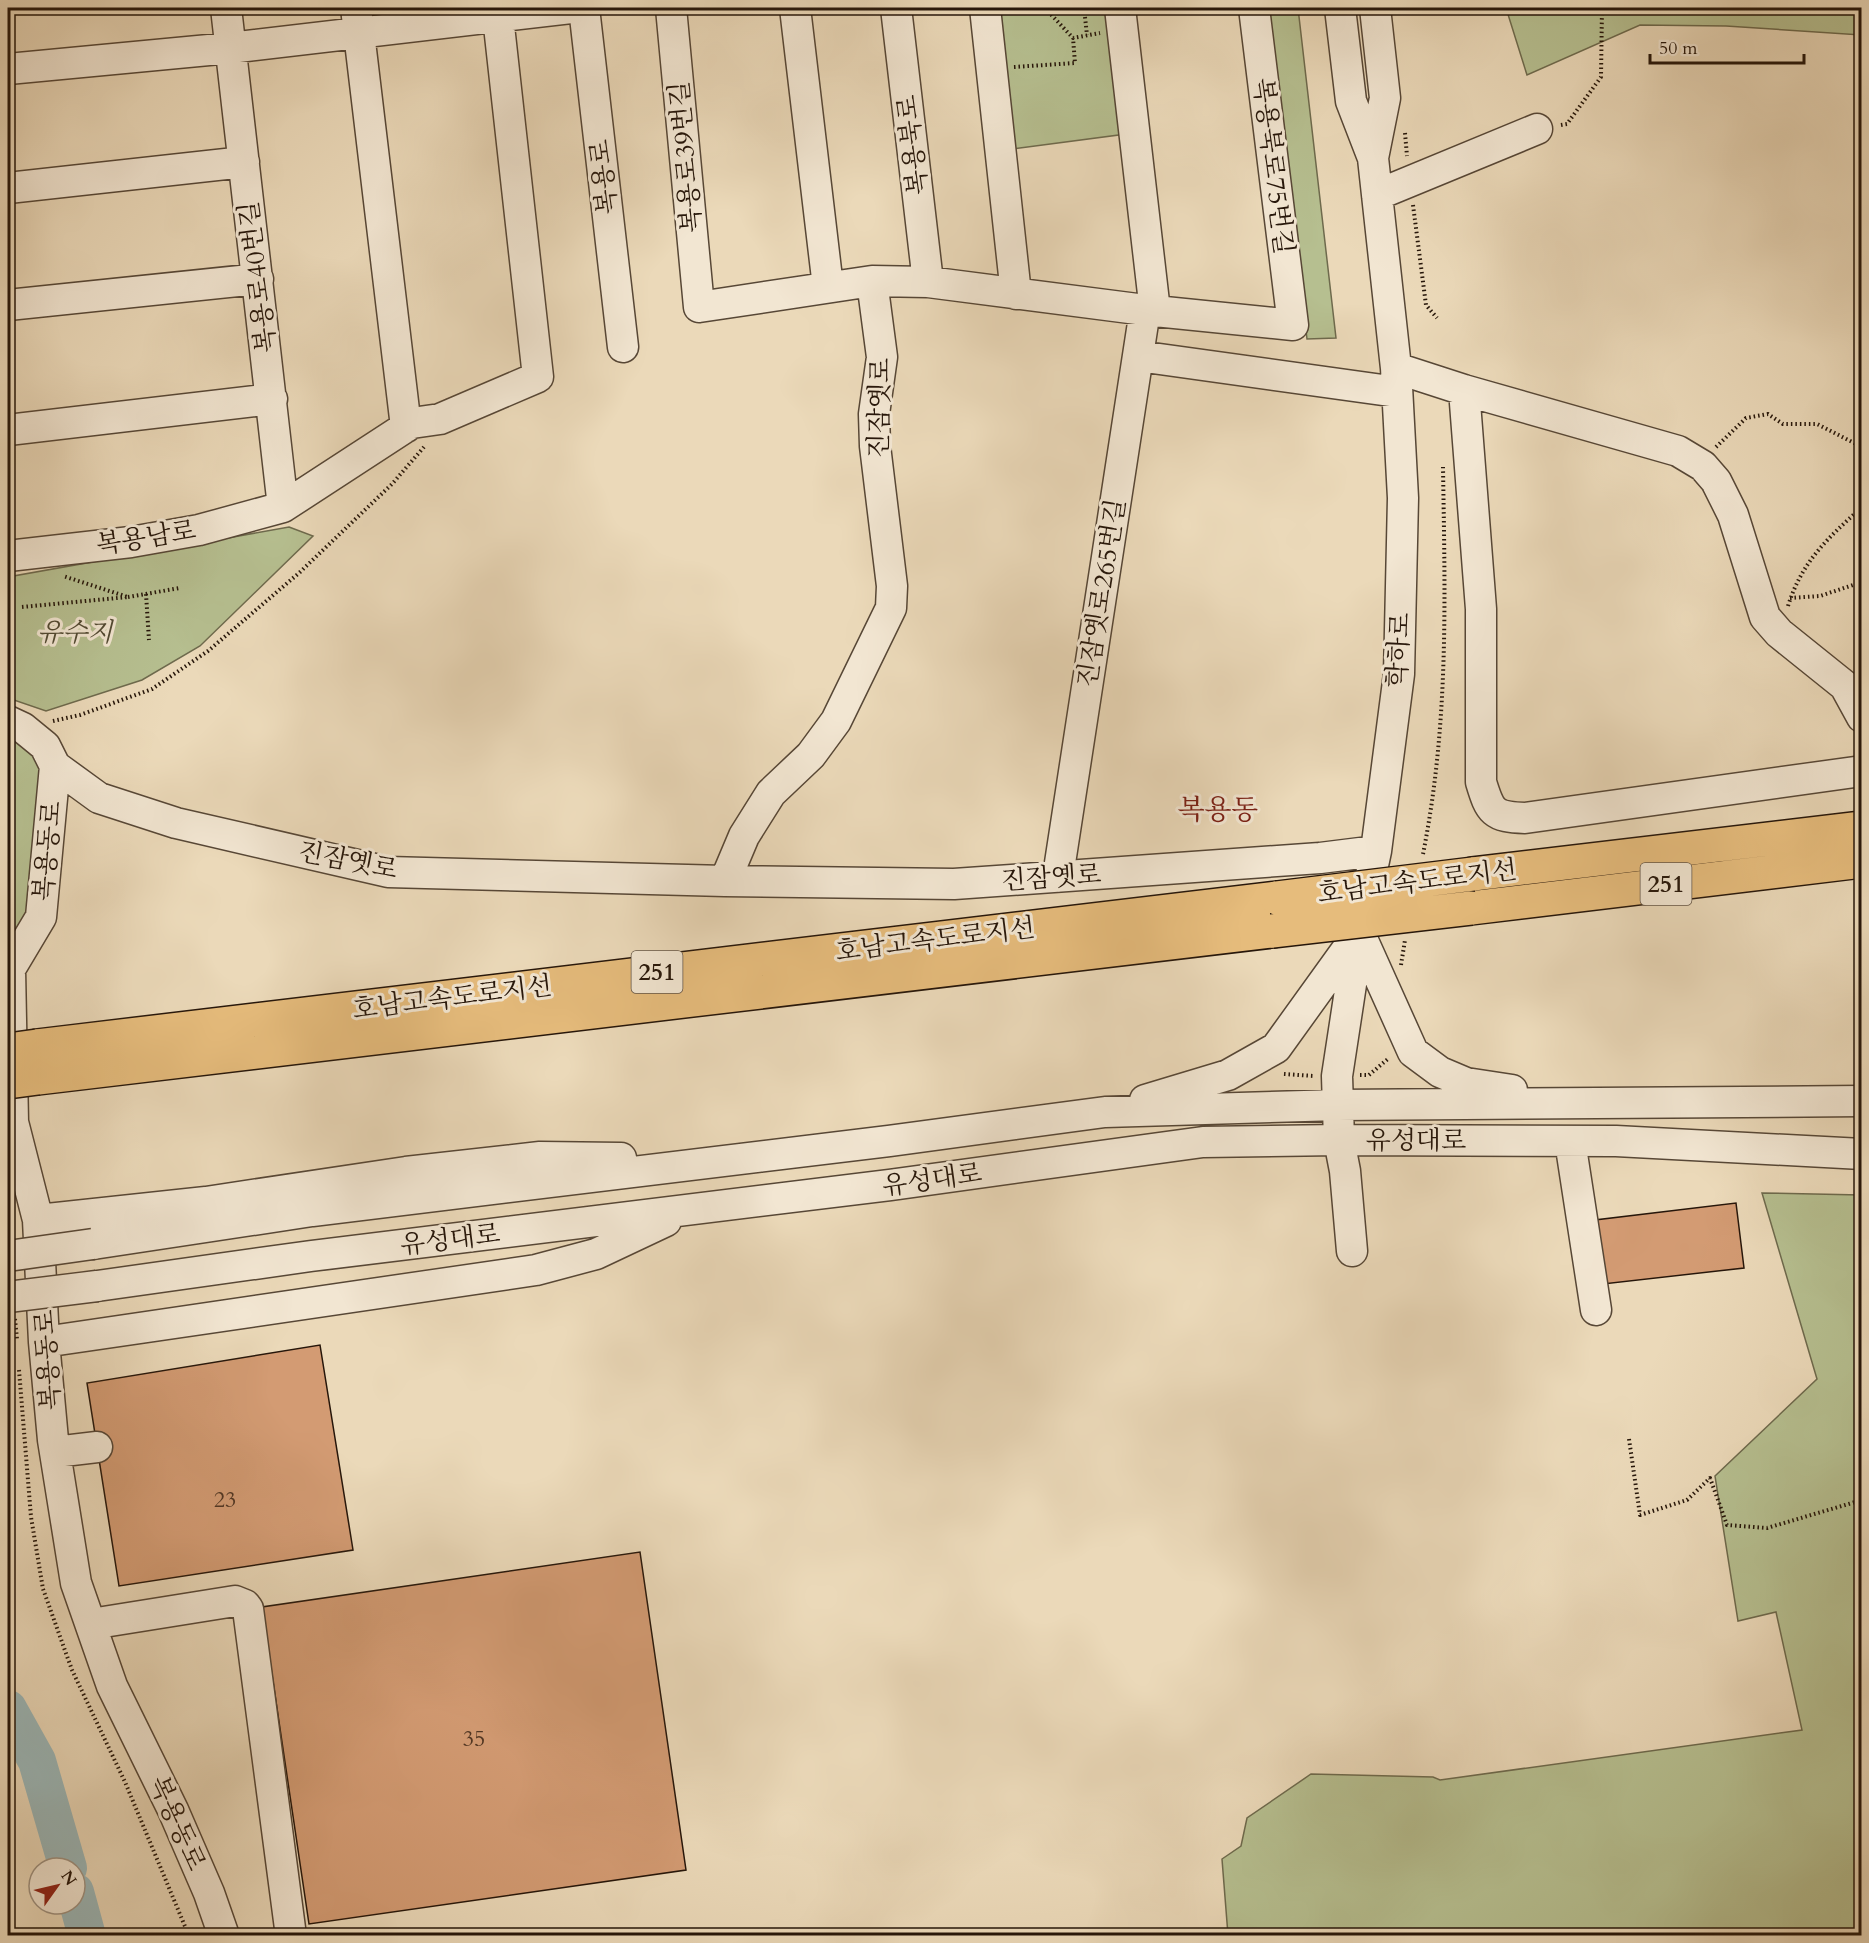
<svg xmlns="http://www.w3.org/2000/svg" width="1869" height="1943" font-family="Cardo,'Noto Serif KR',serif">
	<rect width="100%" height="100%" fill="#ebd9b9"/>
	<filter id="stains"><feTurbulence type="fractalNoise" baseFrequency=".00333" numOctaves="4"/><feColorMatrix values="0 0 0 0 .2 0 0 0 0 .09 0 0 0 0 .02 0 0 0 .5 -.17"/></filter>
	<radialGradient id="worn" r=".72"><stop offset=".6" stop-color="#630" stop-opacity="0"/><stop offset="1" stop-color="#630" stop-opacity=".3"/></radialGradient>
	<path fill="#b6bf90" stroke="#6e6a4d" stroke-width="1.5" d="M997 8H1110L1126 134 1013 149Z
		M1269 8H1298L1336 338 1307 339Z
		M1506 8H1861V35L1726 26 1640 25 1527 75Z
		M289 527 313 536 200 646 142 680 46 711 8 698V577Z
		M15 736 45 767 33 916 8 958V737Z
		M1762 1193 1861 1195V1935H1228L1222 1859 1241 1846 1247 1818 1311 1774 1433 1777 1440 1780 1802 1730 1776 1612 1738 1621 1715 1476 1817 1379Z"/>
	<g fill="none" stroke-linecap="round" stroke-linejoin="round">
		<path stroke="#9cb8b9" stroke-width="38" d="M8 1709 37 1761 68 1868
			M75 1892 87 1936"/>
	</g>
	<path fill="#d39b73" stroke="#26160a" stroke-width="1.5" d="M1736 1203 1744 1268 1603 1284 1595 1220Z
		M320 1345 353 1550 119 1586 87 1383Z
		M640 1552 686 1870 309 1924 262 1607Z"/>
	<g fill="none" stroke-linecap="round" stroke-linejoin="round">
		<defs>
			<path id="minor" d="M226 8 283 507
				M356 8 406 427
				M584 8 623 347
				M671 8 699 307 872 281 928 282 1145 310 1293 325 1254 8
				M795 8 828 287
				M896 8 928 282
				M985 8 1016 294
				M1120 8 1155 311
				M1340 8 1351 101 1373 158 1396 368 1403 498 1399 674 1376 851 1359 932 1337 1076 1339 1140 1345 1171 1352 1251
				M8 69 230 48 571 8
				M1373 158 1385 98 1375 8
				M8 188 244 162
				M1377 195 1537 129
				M8 305 258 279
				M1138 356 1397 392
				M1396 368 1464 390 1678 451 1703 466 1716 481 1733 515 1765 617 1779 633 1845 686 1862 717
				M1464 390 1481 609V782C1490 812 1493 817 1525 818L1862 771
				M8 430 272 399
				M8 556 131 542 199 530 283 507 412 423 440 419 538 377 497 8
				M8 721 23 728 45 746 55 766 99 798 176 823 388 872 725 881 954 884 1320 858 1376 851
				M55 766 41 917 10 969 13 1122 38 1220 44 1342 53 1440 76 1583 112 1686 173 1810 209 1893 224 1936
				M1058 876 1145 310
				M725 881 744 836 771 793 811 755 836 721 891 608 892 586 875 446 874 414 882 357 872 281
				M1359 932 1413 1052 1440 1072 1466 1083 1512 1090
				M1145 1100 1228 1075 1276 1048 1356 937
				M1570 1141 1596 1310
				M38 1220 206 1202 406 1172 540 1157 621 1158
				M93 1244 312 1211 889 1141 1105 1112 1339 1105 1862 1101
				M97 1286 311 1256 890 1185 1203 1142 1339 1140 1616 1141 1862 1154
				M44 1342 536 1270 596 1254 666 1221
				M55 1452 97 1447
				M91 1624 235 1601 245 1605 248 1609 291 1936"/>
			<path id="highway" d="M1473 874 1862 828
				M1471 908 1862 861
				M37 1046 1277 898
				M38 1078 1272 931"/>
		</defs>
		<use href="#minor" stroke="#574736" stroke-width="33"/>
		<use href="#highway" stroke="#26160a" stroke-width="36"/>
		<path stroke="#26160a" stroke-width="4" stroke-dasharray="1.5 3" stroke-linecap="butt" d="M1045 8 1073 38 1100 33
			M1084 8 1087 35
			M1014 67 1075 63 1073 38
			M1561 125 1567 124 1601 77 1602 8
			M1405 133 1407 156
			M1413 205 1426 305 1437 318
			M1716 447 1746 418 1768 414 1783 424H1817L1862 447
			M146 594 149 640
			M128 597 180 588
			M1790 598 1820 596 1862 582
			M1788 606C1802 561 1828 538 1862 507
			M22 607 128 597 63 576
			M53 721 80 715 152 689 208 651 299 573 392 484 424 447
			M1423 854C1449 723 1445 599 1443 467
			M1401 965 1405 940
			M1284 1074 1314 1076
			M1360 1075H1369L1389 1058
			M15 1319 17 1339
			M19 1370 31 1517 43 1589 72 1670 125 1782 189 1936
			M1629 1439 1640 1515 1687 1500 1710 1478 1727 1525 1767 1528 1862 1500"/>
		<use href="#minor" stroke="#f2e6d2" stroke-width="30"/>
		<use href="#highway" stroke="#e6bc7c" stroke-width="33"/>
		<defs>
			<path id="minor-bridge" d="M8 1256 93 1244
				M8 1297 97 1286"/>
			<path id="highway-bridge" d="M1277 898 1473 874
				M1272 931 1471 908
				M8 1050 37 1046
				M8 1082 38 1078"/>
		</defs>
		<use href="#minor-bridge" stroke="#574736" stroke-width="33" stroke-linecap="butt"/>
		<use href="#highway-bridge" stroke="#26160a" stroke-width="36" stroke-linecap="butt"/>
		<use href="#minor-bridge" stroke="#f2e6d2" stroke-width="30"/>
		<use href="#highway-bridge" stroke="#e6bc7c" stroke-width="33"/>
	</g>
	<g text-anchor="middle" stroke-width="6" stroke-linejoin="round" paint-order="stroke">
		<g font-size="22" fill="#513724">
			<text x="225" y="1507">23</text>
			<text x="474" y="1746">35</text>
		</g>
		<g fill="#f2e6d2" stroke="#635446" stroke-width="1.5">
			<rect x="1640.5" y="863" width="51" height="42" rx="4.5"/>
			<rect x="631.5" y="951" width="51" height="42" rx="4.5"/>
		</g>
		<g font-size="24" font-weight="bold" fill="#26160a">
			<text x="1666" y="892">251</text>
			<text x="657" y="980">251</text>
		</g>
		<g font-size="26" fill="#26160a" stroke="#f2e6d2">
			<text transform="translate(912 145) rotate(-97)" y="9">복용북로</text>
			<text transform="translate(685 157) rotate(-95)" y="9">복용로39번길</text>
			<text transform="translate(1274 166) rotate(83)" y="9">복용북로75번길</text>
			<text transform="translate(603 177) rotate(-97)" y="9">복용로</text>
			<text transform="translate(257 277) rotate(-97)" y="9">복용로40번길</text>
			<text transform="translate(879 408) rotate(-89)" y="9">진잠옛로</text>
			<text transform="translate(146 537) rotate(-9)" y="9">복용남로</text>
			<text transform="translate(1101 593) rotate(-81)" y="9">진잠옛로265번길</text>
			<text transform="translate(1398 650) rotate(-87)" y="9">학하로</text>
			<text transform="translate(47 851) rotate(-85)" y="9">복용동로</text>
			<text transform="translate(348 860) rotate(11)" y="9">진잠옛로</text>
			<text transform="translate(1051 877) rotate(-4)" y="9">진잠옛로</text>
			<text transform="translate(1417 881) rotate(-7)" y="9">호남고속도로지선</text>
			<text transform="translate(935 939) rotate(-7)" y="9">호남고속도로지선</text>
			<text transform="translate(452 997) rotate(-7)" y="9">호남고속도로지선</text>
			<text x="1416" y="1149">유성대로</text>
			<text transform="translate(932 1179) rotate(-8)" y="9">유성대로</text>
			<text transform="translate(450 1239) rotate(-7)" y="9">유성대로</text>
			<text transform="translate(47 1360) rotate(-94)" y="9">복용동로</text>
			<text transform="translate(178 1823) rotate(66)" y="9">복용동로</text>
		</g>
		<g font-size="26" font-style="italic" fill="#514932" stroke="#f2e6d2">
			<text x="75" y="641">유수지</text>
		</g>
		<g font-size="28" fill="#7a1f14" stroke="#f2e6d2">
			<text x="1218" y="819">복용동</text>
		</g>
	</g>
	<rect width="1869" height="1943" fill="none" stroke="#ebd9b9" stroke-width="30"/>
	<rect x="9" y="9" width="1851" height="1925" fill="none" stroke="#26160a" stroke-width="3"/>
	<rect x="15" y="15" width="1839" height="1913" fill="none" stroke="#26160a" stroke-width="1.5"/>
	<g transform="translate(57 1886) rotate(56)"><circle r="28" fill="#f2e6d2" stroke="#a09382" stroke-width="1.5"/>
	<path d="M0-4.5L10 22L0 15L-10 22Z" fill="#8f2418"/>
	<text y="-9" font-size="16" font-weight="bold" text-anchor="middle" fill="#26160a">N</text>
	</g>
	<path d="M1650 54v9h154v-9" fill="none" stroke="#26160a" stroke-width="3"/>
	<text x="1659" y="54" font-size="18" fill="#26160a" stroke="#f2e6d2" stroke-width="4.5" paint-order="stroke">50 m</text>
	<rect width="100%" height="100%" filter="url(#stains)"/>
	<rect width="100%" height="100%" fill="url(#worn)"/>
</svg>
